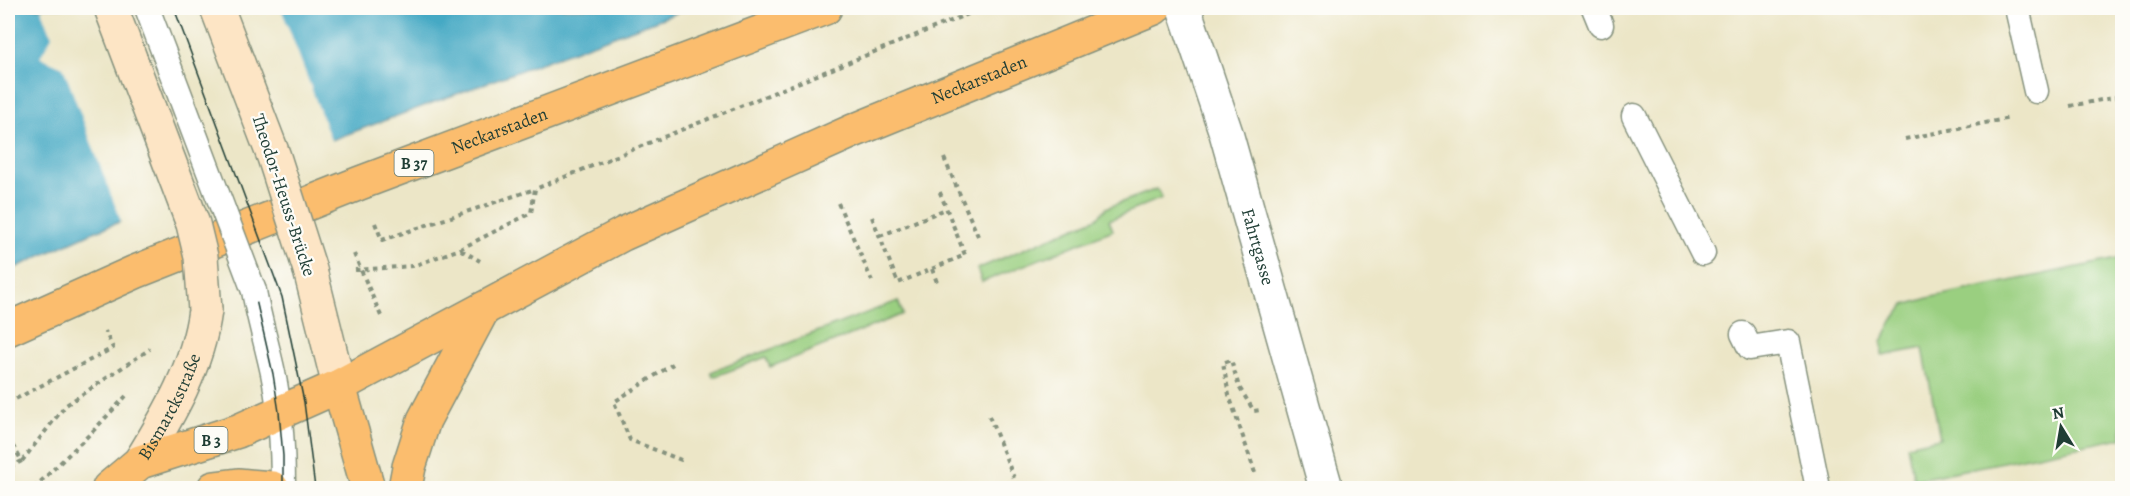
<svg xmlns="http://www.w3.org/2000/svg" width="2130" height="496" font-family="Alegreya,serif">
	<rect width="100%" height="100%" fill="#fdfcf7"/>
	<filter id="ink" filterUnits="userSpaceOnUse"><feTurbulence type="fractalNoise" baseFrequency=".0167" numOctaves="2"/><feDisplacementMap in="SourceGraphic" scale="12" xChannelSelector="R" yChannelSelector="G"/><feConvolveMatrix kernelMatrix="1 2 1 2 8 2 1 2 1" color-interpolation-filters="sRGB"/></filter>
	<filter id="wash" filterUnits="userSpaceOnUse"><feTurbulence type="fractalNoise" baseFrequency=".008" numOctaves="4" result="noise"/><feDisplacementMap in="SourceGraphic" scale="24" xChannelSelector="R" yChannelSelector="G"/><feGaussianBlur stdDeviation="1.35" result="paint"/><feColorMatrix in="noise" values="0 0 0 0 0 0 0 0 0 0 0 0 0 0 0 0 0 1.4 0 .05"/><feComposite in="paint" operator="in"/></filter>
	<g filter="url(#wash)">
		<rect width="100%" height="100%" fill="#ece6c7"/>
		<path fill="#9acf80" stroke="#5c865a" stroke-width="1.5" d="M1157 189 1162 198 1109 220 1113 230 982 282 977 269 1097 218 1106 208Z
			M2122 258V438L1914 480 1907 445 1940 438 1923 348 1882 356V342L1892 321 1905 305 1932 297Z
			M898 301 903 314 770 367 766 357 713 377 711 372Z"/>
		<path fill="#44a9c4" stroke="#32737c" stroke-width="1.5" d="M8 8H690L337 138 91 233 8 271Z"/>
		<path fill="#ece6c7" d="M41 8H281L332 143 122 224 63 67 40 57 52 36Z"/>
	</g>
	<g filter="url(#ink)">
		<g fill="none" stroke-linecap="round" stroke-linejoin="round">
			<defs>
				<path id="service" d="M1594 8 1601 25
					M2017 8 2036 91
					M1634 116 1703 253
					M254 291C259 319 267 345 273 373 281 411 283 450 283 488
					M1743 334 1750 348 1788 342 1818 488"/>
				<g id="minor">
					<path id="s1" d="M1184 8 1226 133 1326 488"/>
				</g>
				<g id="secondary">
					<path d="M310 270 339 386"/>
					<path id="s2" d="M140 462C169 415 198 366 205 310"/>
				</g>
				<g id="primary">
					<path id="s3" d="M8 329 135 272 360 183 825 8"/>
					<path d="M339 386 368 488"/>
					<path id="s4" d="M109 488 140 462 238 431 339 386 623 234 853 131 1154 8"/>
					<path d="M214 488 238 485 272 488"/>
					<path d="M405 488 409 467 424 420 483 309"/>
				</g>
			</defs>
			<use href="#service" stroke="#86927e" stroke-width="27"/>
			<use href="#minor" stroke="#86927e" stroke-width="36"/>
			<use href="#secondary" stroke="#86927e" stroke-width="36"/>
			<use href="#primary" stroke="#86927e" stroke-width="36"/>
			<path stroke="#86927e" stroke-width="4" stroke-dasharray="4.5 4.5" stroke-linecap="butt" d="M2070 106 2122 96
				M1905 139 2010 118
				M944 158 978 236
				M838 203 872 281
				M872 217 898 283 965 255 939 190
				M375 223 382 240 535 189
				M880 236 946 209
				M461 250 480 261
				M354 254 381 316
				M932 269 938 285
				M355 270 413 266 460 249 531 213 535 189 983 8
				M673 364 614 402 630 440 681 460 685 458
				M8 403 113 348 105 331
				M989 416 1014 478
				M8 438 22 461 8 468
				M22 461 66 405 150 349
				M1255 473 1229 395 1223 363 1231 360 1239 387 1254 411 1261 410
				M34 488 94 430 126 396"/>
			<use href="#service" stroke="#fff" stroke-width="24"/>
			<use href="#minor" stroke="#fff" stroke-width="33"/>
			<use href="#secondary" stroke="#fde5c5" stroke-width="33"/>
			<use href="#primary" stroke="#fbbd6e" stroke-width="33"/>
			<path stroke="#1f3d34" stroke-width="1.5" d="M147 8 254 291 273 374 279 412 283 456V488
				M174 8 282 297 304 402 315 488"/>
			<defs>
				<path id="service-bridge" d="M147 8 254 291"/>
				<path id="secondary-bridge" d="M111 8 193 224 201 257 205 310
					M217 8 274 157 310 270"/>
			</defs>
			<use href="#service-bridge" stroke="#86927e" stroke-width="27" stroke-linecap="butt"/>
			<use href="#secondary-bridge" stroke="#86927e" stroke-width="36" stroke-linecap="butt"/>
			<use href="#service-bridge" stroke="#fff" stroke-width="24"/>
			<use href="#secondary-bridge" stroke="#fde5c5" stroke-width="33"/>
		</g>
	</g>
	<g text-anchor="middle" stroke-width="4.5" stroke-linejoin="round" paint-order="stroke">
		<g fill="#fdfcf7" stroke="#62766e" stroke-width="1.5">
			<rect x="394.5" y="150" width="39" height="26" rx="4.5"/>
			<rect x="194.5" y="427" width="33" height="26" rx="4.5"/>
		</g>
		<g font-size="16" font-weight="bold" fill="#1f3d34">
			<text x="414" y="169">B 37</text>
			<text x="211" y="446">B 3</text>
		</g>
		<g font-size="18" fill="#1f3d34" stroke="#fdfcf7">
			<text dy="6" stroke="none"><textPath href="#s4" startOffset="964">Neckarstaden</textPath></text>
			<text dy="6" stroke="none"><textPath href="#s3" startOffset="530">Neckarstaden</textPath></text>
			<text transform="translate(284 195) rotate(72)" y="6">Theodor-Heuss-Brücke</text>
			<text dy="6" stroke="none"><textPath href="#s1" startOffset="250">Fahrtgasse</textPath></text>
			<text dy="6" stroke="none"><textPath href="#s2" startOffset="63">Bismarckstraße</textPath></text>
		</g>
	</g>
	<rect width="2130" height="496" fill="none" stroke="#fdfcf7" stroke-width="30"/>
	<g transform="translate(2061 427) rotate(349)" stroke="#fdfcf7" stroke-width="4.5" paint-order="stroke">
	<path d="M0-4.5L10 22L0 15L-10 22Z" fill="#1f3d34"/>
	<text y="-9" font-size="16" font-weight="bold" text-anchor="middle" fill="#1f3d34">N</text>
	</g>
</svg>
